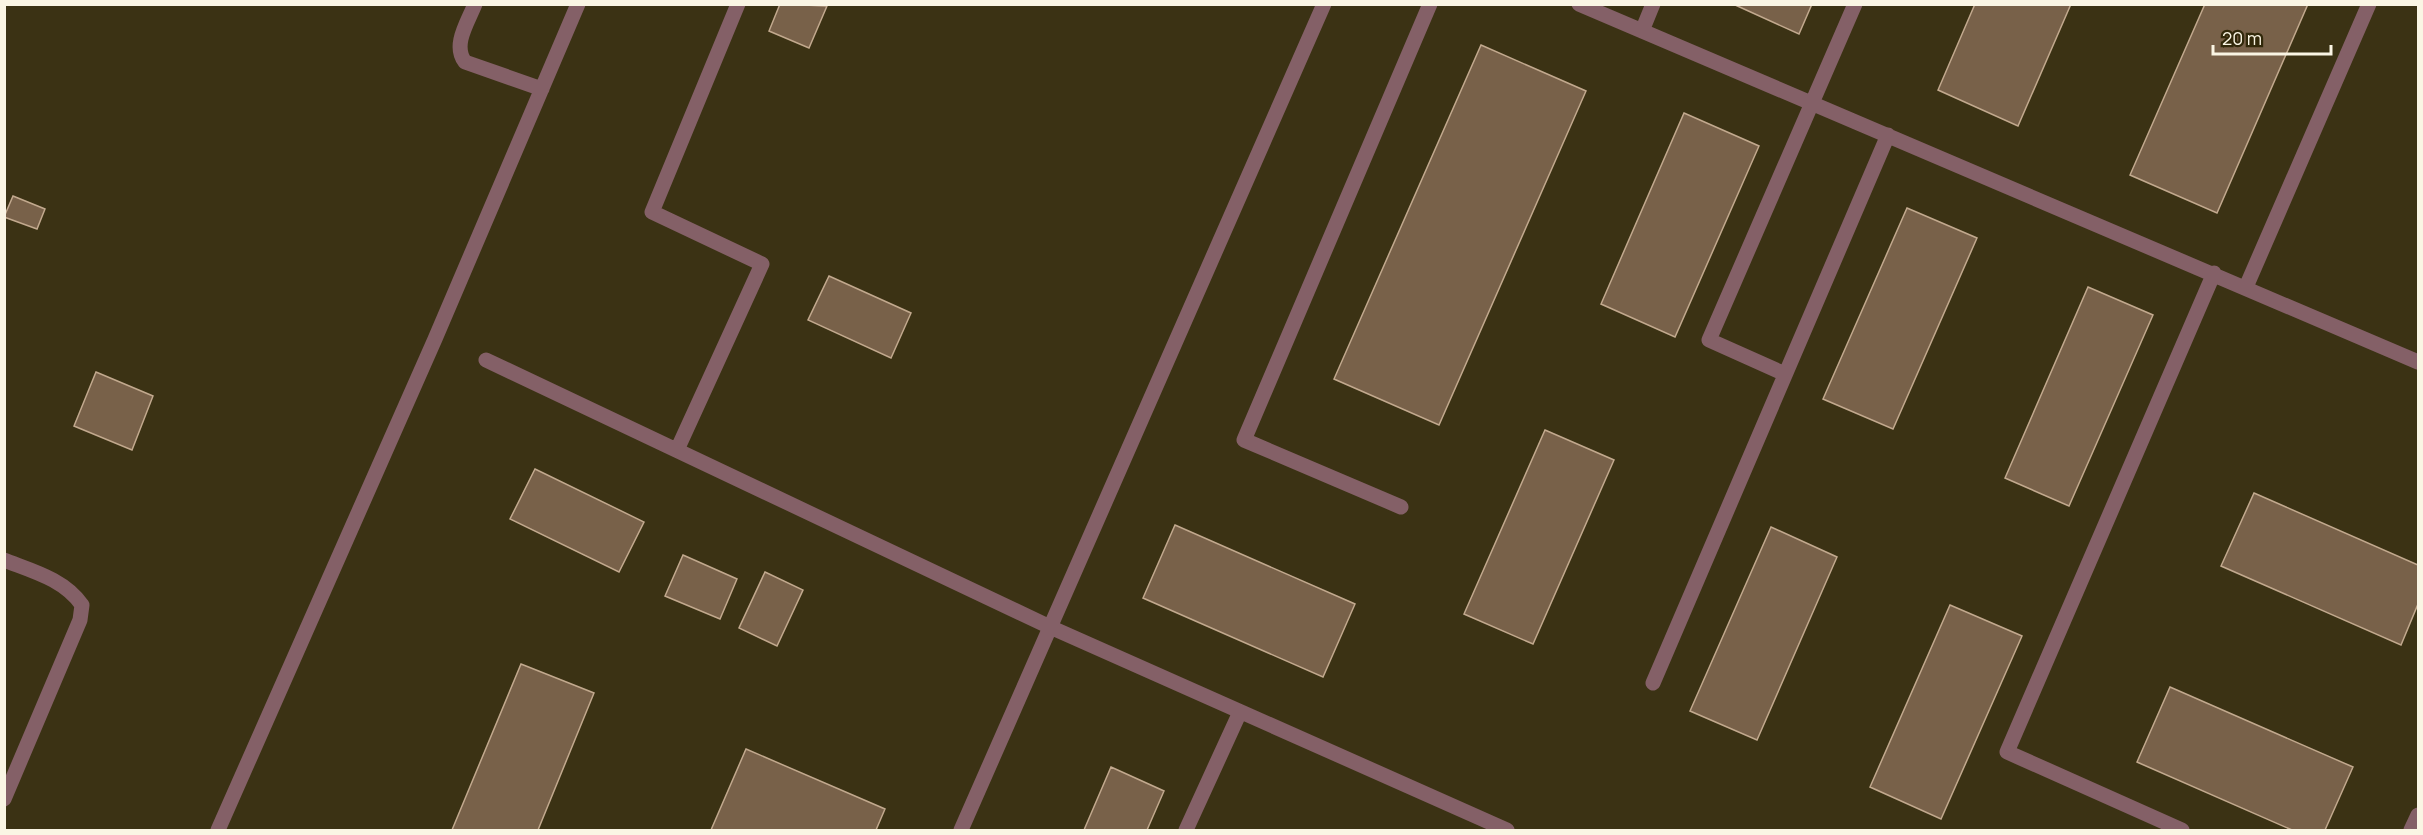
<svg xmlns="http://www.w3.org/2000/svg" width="2423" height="835" viewBox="0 0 2423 835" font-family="Manrope,sans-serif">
  <rect width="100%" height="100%" fill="#3b3214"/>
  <path fill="#786149" stroke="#c2a98e" stroke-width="1.5" d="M780 4 827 6 809 48 769 31Z
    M1733 4H1812L1799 34Z
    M1975 4H2071L2018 126 1938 90Z
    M2205 4H2308L2217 213 2130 175Z
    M1481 45 1586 91 1439 425 1334 379Z
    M1684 113 1759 146 1675 337 1601 304Z
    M13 196 45 209 37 229 4 217Z
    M1907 208 1977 238 1893 429 1823 399Z
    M829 276 911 313 891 358 808 320Z
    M2088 287 2153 315 2069 506 2005 478Z
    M96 372 153 396 132 450 74 426Z
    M1545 430 1614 460 1533 644 1464 614Z
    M535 469 644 522 619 572 510 519Z
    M2254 493 2418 565V604L2401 645 2221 566Z
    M1175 525 1355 604 1323 677 1143 598Z
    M1771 527 1837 557 1757 740 1690 711Z
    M683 555 737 579 720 619 665 596Z
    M765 572 803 590 777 646 739 628Z
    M1950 605 2022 636 1941 819 1870 787Z
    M521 664 594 693 538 830H452Z
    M2170 687 2353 767 2325 830H2292L2137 762Z
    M746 749 885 809 876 830H711Z
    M1111 767 1164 791 1147 830H1084Z"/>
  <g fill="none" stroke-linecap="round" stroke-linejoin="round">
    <path stroke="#846067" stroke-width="15" d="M475 4C468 22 452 45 465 62L542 89
      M1579 4 2418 362
      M1642 31 1653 4
      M2246 287 2369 4
      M486 360 1050 627 1507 830
      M1785 374 1709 340 1855 4
      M677 450 762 264 652 212 738 4
      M1401 507 1244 440 1430 4
      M4 560C32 571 64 579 82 605L80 620 4 799
      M1653 683 1888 135
      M218 830 435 339 578 4
      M961 830 1324 4
      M1186 830 1240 712
      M2182 830 2007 752 2214 273
      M2411 830 2418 815"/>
  </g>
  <rect width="2423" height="835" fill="none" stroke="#faf5e4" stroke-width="12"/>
  <path d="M2213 45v9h118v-9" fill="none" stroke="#faf5e4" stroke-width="3"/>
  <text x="2222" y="45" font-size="18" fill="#faf5e4" stroke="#31280a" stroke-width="4.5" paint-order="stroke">20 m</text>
</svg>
